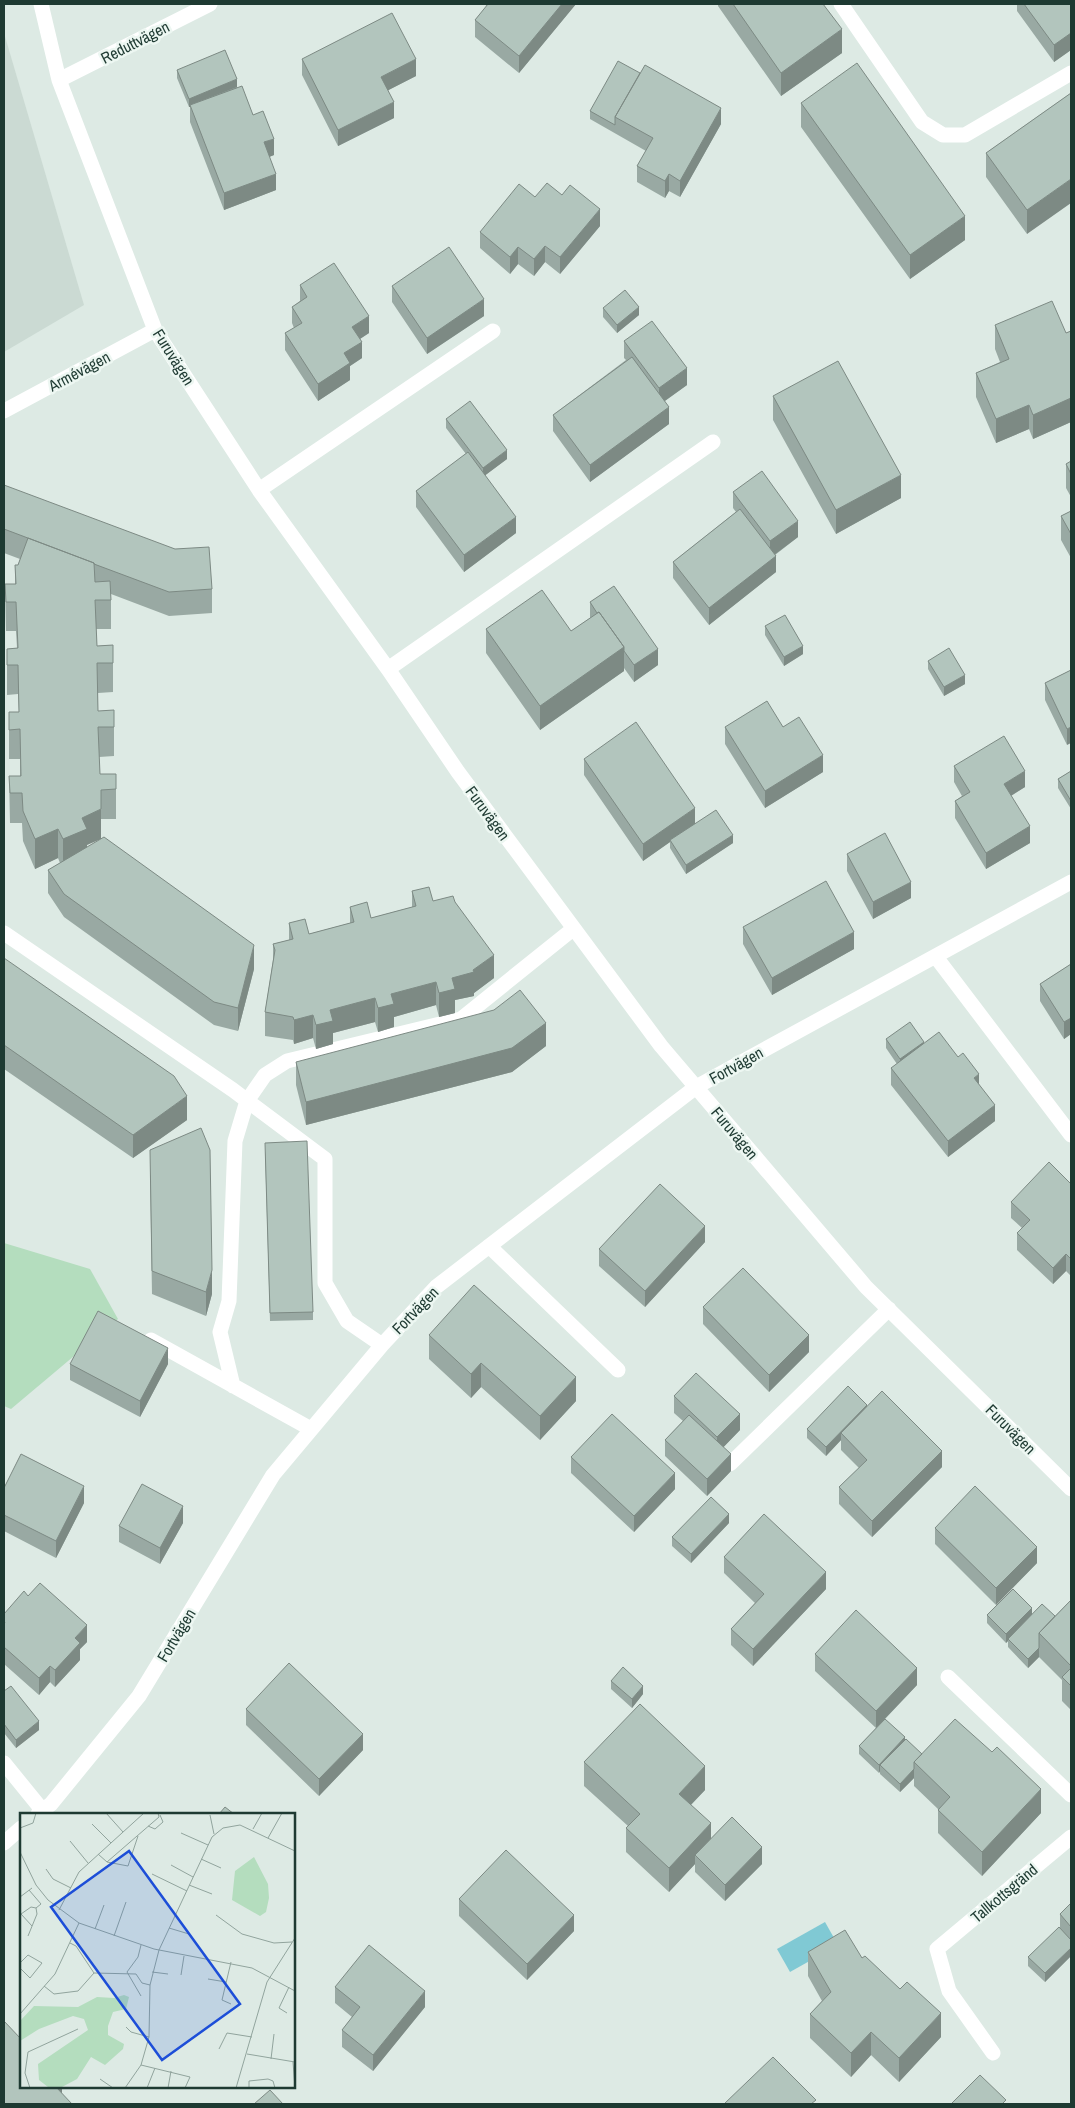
<svg xmlns="http://www.w3.org/2000/svg" width="1075" height="2108" viewBox="0 0 1075 2108" font-family="'Archivo Narrow',sans-serif">
  <rect width="100%" height="100%" fill="#ddeae4"/>
  <path fill="#cbdad3" d="M4 33 84 305 4 352Z"/>
  <path fill="#b4ddbe" d="M4 1243 90 1269 118 1319 11 1409 4 1406Z"/>
  <path fill="#80c9d4" d="M825 1922 838 1945 790 1972 777 1949Z"/>
  <g fill="none" stroke-linecap="round" stroke-linejoin="round">
    <path stroke="#fff" stroke-width="15" d="M41 4 59 80 155 330 259 490 388 669 458 772 661 1046 866 1287 1071 1489
      M841 4 922 122 943 135H965L1071 73
      M59 80 210 4
      M4 411 155 330
      M259 490 493 331
      M388 669 713 442
      M4 933 233 1090 325 1159V1283L347 1321 382 1345
      M936 957 1071 1135
      M489 1246 618 1370
      M151 1340 311 1429
      M233 1386 220 1332 229 1301 235 1141 247 1101 265 1075 287 1061 461 1019 573 929
      M730 1464 889 1309
      M948 1677 1071 1795
      M4 1763 43 1811
      M38 1814 51 1804 139 1696 273 1475 382 1345 436 1287 696 1087 1071 882
      M4 1843 21 1828
      M993 2053 949 1991 937 1949 1071 1837"/>
  </g>
  <path fill="#99a9a3" d="M484 4H576L519 73 475 37V20L487 6Z
    M718 4H823L842 53 781 96 718 6Z
    M1017 4H1071V50L1054 62 1017 11Z
    M302 59 416 76 388 90 394 118 338 146 302 75Z
    M177 70 237 87 253 115 274 155 269 157 276 190 224 210 190 122V107H189L177 78Z
    M1071 93 1027 234 986 177V153Z
    M801 103 965 240 910 279 801 127Z
    M590 111 721 124 680 197 669 191 665 198 637 182V166L646 151 590 119Z
    M562 195 600 226 560 274 545 262 534 276 518 264 510 274 480 248V232L535 197Z
    M300 285 369 333 360 339 362 358 350 366V380L318 401 285 350V333L294 328 292 323V307L300 301Z
    M392 286 484 316 427 354 392 302Z
    M603 308 639 315 617 333 603 317Z
    M995 325 1066 333 1071 331V422L1033 439 1029 429 996 443 976 397V373L1000 362 995 349Z
    M624 341 687 385 665 401 669 424 590 482 553 431V415L626 360 624 358Z
    M773 396 901 498 836 534 773 420Z
    M446 419 507 459 485 475 516 533 464 572 416 507V491L466 454 446 428Z
    M1071 461V497L1066 488V464Z
    M4 485 212 589V613L169 616 111 594V629H96L97 646 113 645V692L98 693V711L114 727V756L99 757 100 774 116 789V819H101L87 845V847L254 969 238 1031 214 1025 64 917 48 893V870L60 863 58 858 35 869 23 841 22 823H10L9 776H20V759H9V712H19L18 694 7 695V649L17 648 16 631H6L5 584H15V565H18L20 559 4 553Z
    M733 492 798 537 775 555 776 572 709 625 673 578V562L736 512 733 508Z
    M1071 511V558L1061 540V516Z
    M590 602 658 665 634 682 624 668V671L540 730 486 653V629L571 631 590 618Z
    M765 626 803 654 784 666 765 635Z
    M928 661 965 684 944 696 928 669Z
    M1071 670 1067 745 1045 700V683Z
    M725 727H783L823 772 765 808 725 744Z
    M584 759 695 823 733 843 686 874 670 848V842L643 861 584 775Z
    M954 766 1025 787 1011 796 1030 843 986 869 955 818V801L962 796 954 782Z
    M1071 771V809L1058 788V779Z
    M847 854 911 898 873 919 847 871Z
    M412 891 433 901 455 902 494 978 474 993V996L455 1000V1013L439 1017 436 1005 394 1017V1027L378 1032 375 1022 333 1033V1044L316 1049 313 1038 294 1044 293 1040 265 1036V1012L273 960V944L289 940V923L309 934 350 923V907L371 918 412 907Z
    M743 927 854 949 772 995 743 944Z
    M4 958 187 1120 133 1158 4 1069Z
    M1071 964V1034L1064 1039 1040 1001V984Z
    M886 1039 924 1043 979 1084 995 1121 948 1157 891 1085V1068L897 1064 886 1048Z
    M546 1046 512 1072 306 1125 296 1085V1062Z
    M265 1151 313 1312V1320L270 1321Z
    M150 1174 212 1294 206 1316 152 1294Z
    M1071 1184V1276L1066 1271 1053 1284 1017 1250V1233L1022 1228 1011 1218V1202Z
    M705 1242 645 1307 599 1266V1249Z
    M703 1307 809 1352 769 1392 703 1324Z
    M429 1335 576 1401 540 1440 481 1387 471 1398 429 1359Z
    M70 1364H168L140 1417 70 1380Z
    M674 1396 740 1430 723 1447 731 1471 707 1496 665 1456V1440L683 1421 674 1413Z
    M867 1406 942 1467 872 1537 839 1504V1487L859 1468 841 1450V1440L826 1456 807 1438V1429Z
    M571 1457 675 1489 634 1532 571 1473Z
    M4 1488 84 1503 56 1558 4 1531Z
    M183 1523 160 1564 119 1542V1526Z
    M729 1523 691 1563 672 1546V1537Z
    M935 1528 1037 1563 996 1605 935 1544Z
    M724 1557 826 1589 753 1666 731 1645V1629L755 1603 724 1573Z
    M28 1596 87 1642 80 1649V1660L55 1687 50 1682 39 1695 4 1664V1614Z
    M1071 1600V1710L1062 1701V1680L1039 1657 1028 1668 1008 1647V1641L1006 1643 987 1623V1615L1032 1614 1055 1616Z
    M815 1654 917 1685 885 1719 905 1740 922 1754 1041 1813 982 1876 938 1833V1809L914 1786V1778L900 1792 880 1774V1771L879 1773 859 1754V1746L876 1728 815 1671Z
    M611 1681 643 1694 632 1708 611 1689Z
    M4 1691 39 1730 16 1748 4 1733Z
    M246 1709 363 1750 319 1796 246 1725Z
    M584 1762 705 1790 691 1805 711 1839 762 1864 725 1901 695 1872V1864L669 1892 626 1852V1828L628 1826 584 1786Z
    M459 1899 574 1931 527 1980 459 1916Z
    M1071 1903V1956L1045 1982 1028 1966V1957L1060 1928V1914Z
    M808 1952 862 1958 941 2037 899 2082 871 2055 851 2077 810 2038V2014L822 2001 808 1976Z
    M335 1987 425 2007 373 2071 342 2047V2030L352 2017 335 2003Z"/>
  <path fill="#7d8a84" d="M562 4H576L519 73V56Z
    M842 29V53L781 96V73Z
    M1071 33V50L1054 62V45Z
    M416 59V76L381 94V77Z
    M237 79V87L190 105V107H189V99Z
    M394 102V118L338 146V130Z
    M721 108V124L680 197V181Z
    M274 139V155L264 159V142Z
    M276 174V190L224 210V193Z
    M669 174V191L665 198V181Z
    M1071 179V203L1027 234V210Z
    M600 209V226L560 274V257Z
    M965 216V240L910 279V255Z
    M545 246V262L534 276V259Z
    M518 247V264L510 274V257Z
    M484 299V316L427 354V338Z
    M639 307V315L617 333V325Z
    M369 316V333L352 344V327Z
    M362 342V358L350 366V380L318 401V384L344 353Z
    M687 368V385L659 405V388Z
    M1071 398V422L1033 439V415Z
    M1029 405V429L996 443V419Z
    M669 407V424L590 482V465Z
    M507 450V459L483 477V468Z
    M901 475V498L836 534V510Z
    M516 517V533L464 572V555Z
    M798 521V537L770 558V541Z
    M776 556V572L709 625V608Z
    M803 646V654L784 666V657Z
    M624 647V671L540 730V706Z
    M658 649V665L634 682V665Z
    M965 675V684L944 696V687Z
    M1071 727V743L1067 745V729Z
    M823 755V772L765 808V791Z
    M1025 771V787L1004 800V784Z
    M695 808V824L670 840V842L643 861V844Z
    M101 809V839L87 845V858L63 869V839L82 818Z
    M1030 826V843L986 869V853Z
    M58 829V858L35 869V839Z
    M733 835V843L686 874V865Z
    M911 882V898L873 919V902Z
    M854 932V949L772 995V978Z
    M254 945V969L238 1031V1008Z
    M494 955V978L474 993V996L455 1000V1013L439 1017V993L452 978 473 970Z
    M436 982V1005L394 1017V1027L378 1032V1008L391 994Z
    M375 998V1022L333 1033V1044L316 1049V1025L330 1010Z
    M313 1015V1038L294 1044V1020Z
    M1071 1018V1034L1064 1039V1022Z
    M546 1023V1046L512 1072 306 1125V1102Z
    M924 1042V1050L900 1068V1059Z
    M979 1074V1090L974 1078Z
    M187 1096V1120L133 1158V1135Z
    M995 1105V1121L948 1157V1141Z
    M705 1226V1242L645 1307V1291Z
    M1066 1254V1271L1053 1284V1268Z
    M212 1270V1294L206 1316V1292Z
    M809 1335V1352L769 1392V1375Z
    M168 1348V1364L140 1417V1401Z
    M481 1363V1387L471 1398V1374Z
    M576 1377V1401L540 1440V1416Z
    M867 1405V1413L841 1433V1440L826 1456V1447Z
    M740 1414V1430L717 1454V1437Z
    M942 1451V1467L872 1537V1521Z
    M731 1454V1471L707 1496V1479Z
    M675 1473V1489L634 1532V1516Z
    M84 1486V1503L56 1558V1541Z
    M183 1506V1523L160 1564V1548Z
    M729 1514V1523L691 1563V1554Z
    M1037 1547V1563L996 1605V1588Z
    M826 1572V1589L753 1666V1649Z
    M1032 1608V1617L1008 1639V1641L1006 1643V1634Z
    M87 1625V1642L80 1649V1660L55 1687V1670L75 1638Z
    M1039 1648V1657L1028 1668V1659Z
    M50 1666V1682L39 1695V1678Z
    M917 1668V1685L876 1728V1711Z
    M643 1686V1694L632 1708V1699Z
    M39 1721V1730L16 1748V1740Z
    M363 1734V1750L319 1796V1779Z
    M905 1737V1746L880 1765V1771L879 1773V1765Z
    M705 1766V1790L679 1817V1794Z
    M914 1769V1778L900 1792V1784Z
    M1041 1789V1813L982 1876V1852Z
    M711 1823V1847L695 1855V1864L669 1892V1868Z
    M762 1847V1864L725 1901V1885Z
    M574 1915V1931L527 1980V1964Z
    M1071 1948V1956L1045 1982V1973Z
    M425 1991V2007L373 2071V2055Z
    M941 2013V2037L899 2082V2058Z
    M871 2032V2055L851 2077V2053Z
    M56 2087H62V2104Z"/>
  <path fill="#b2c5bd" stroke="#7d8a84" d="M488 4H562L519 56 475 20Z
    M733 4H823L842 29 781 73Z
    M1024 4H1071V33L1054 45Z
    M392 13 416 59 381 77 394 102 338 130 302 59Z
    M225 50 237 79 189 99 177 70Z
    M618 61 640 73 615 117V125L590 111Z
    M857 63 965 216 910 255 801 103Z
    M645 65 721 108 680 181 669 174 665 181 637 166 653 138 615 117Z
    M242 86 253 115 263 111 274 139 264 142 276 174 224 193 190 105Z
    M1071 93V179L1027 210 986 153Z
    M547 183 562 195 570 185 600 209 560 257 545 246 534 259 518 247 510 257 480 232 519 184 535 197Z
    M449 247 484 299 427 338 392 286Z
    M334 263 369 316 352 327 362 342 344 353 350 363 318 384 285 333 302 323 292 307 307 297 300 285Z
    M625 290 639 307 617 325 603 308Z
    M1052 301 1066 333 1071 331V398L1033 415 1029 405 996 419 976 373 1009 359 995 325Z
    M652 321 687 368 659 388 624 341Z
    M632 357 669 407 590 465 553 415Z
    M838 361 901 475 836 510 773 396Z
    M470 401 507 450 483 468 446 419Z
    M468 452 516 517 464 555 416 491Z
    M1071 461V474L1066 464Z
    M762 471 798 521 770 541 733 492Z
    M4 485 175 549 209 547 212 589 169 592 94 564V563L4 529Z
    M740 509 776 556 709 608 673 562Z
    M1071 511V534L1061 516Z
    M28 538 94 563 95 582 110 581 111 600H95L97 646 113 645V663H97L98 711 114 710V727H98L100 774H116V789L101 790V809L82 818 87 829 63 839 58 829 35 839 23 811 22 793H10L9 776H21L20 729 9 730V712H19L18 665H7V649L18 648 16 602H6L5 584H16L15 565H18Z
    M614 586 658 649 634 665 624 651V647L599 612 597 613 590 602Z
    M542 590 571 631 599 612 624 647 540 706 486 629Z
    M785 615 803 646 784 657 765 626Z
    M949 648 965 675 944 687 928 661Z
    M1071 670V727L1067 729 1045 683Z
    M767 701 783 727 799 717 823 755 765 791 725 727Z
    M636 722 695 808 643 844 584 759Z
    M1004 736 1025 771 1004 784 1030 826 986 853 955 801 970 792 954 766Z
    M1071 771V801L1058 779Z
    M716 810 733 835 686 865 670 840Z
    M885 833 911 882 873 902 847 854Z
    M104 837 254 945 238 1008 214 1002 64 894 48 870Z
    M826 881 854 932 772 978 743 927Z
    M429 887 433 901 453 896 455 902 494 955 473 970 474 972 452 978 455 989 439 993 436 982 391 994 394 1004 378 1008 375 998 330 1010 333 1021 316 1025 313 1015 294 1020 293 1017 265 1012 275 950 273 944 293 939 289 923 305 919 309 934 354 922 350 907 367 902 371 918 416 906 412 891Z
    M4 958 174 1076 187 1096 133 1135 4 1045Z
    M1071 964V1018L1064 1022 1040 984Z
    M520 990 546 1023 512 1048 306 1102 296 1062 494 1010Z
    M910 1022 924 1042 900 1059 886 1039Z
    M939 1032 958 1057 963 1053 979 1074 974 1078 995 1105 948 1141 891 1068Z
    M201 1128 210 1150 212 1270 206 1292 152 1271 150 1150Z
    M307 1141 313 1312 270 1313 265 1143Z
    M1049 1162 1071 1184V1259L1066 1254 1053 1268 1017 1233 1030 1220 1011 1202Z
    M660 1184 705 1226 645 1291 599 1249Z
    M743 1268 809 1335 769 1375 703 1307Z
    M474 1285 576 1377 540 1416 481 1363 471 1374 429 1335Z
    M98 1311 168 1348 140 1401 70 1364Z
    M696 1373 740 1414 717 1437 674 1396Z
    M848 1386 867 1405 826 1447 807 1429Z
    M882 1391 942 1451 872 1521 839 1487 867 1460 841 1433Z
    M612 1414 675 1473 634 1516 571 1457Z
    M689 1415 731 1454 707 1479 665 1440Z
    M21 1454 84 1486 56 1541 4 1515V1488Z
    M142 1484 183 1506 160 1548 119 1526Z
    M975 1486 1037 1547 996 1588 935 1528Z
    M711 1497 729 1514 691 1554 672 1537Z
    M764 1514 826 1572 753 1649 731 1629 764 1594 724 1557Z
    M40 1583 87 1625 75 1638 80 1643 55 1670 50 1666 39 1678 4 1647V1624L5 1622 4 1621V1614L24 1591 28 1596Z
    M1013 1589 1032 1608 1006 1634 987 1615Z
    M1071 1600V1666L1039 1633Z
    M1042 1604 1055 1616 1039 1633V1648L1028 1659 1008 1639Z
    M856 1610 917 1668 876 1711 815 1654Z
    M289 1663 363 1734 319 1779 246 1709Z
    M623 1667 643 1686 632 1699 611 1681Z
    M1071 1668V1686L1062 1677Z
    M11 1686 39 1721 16 1740 4 1724V1691Z
    M640 1704 705 1766 679 1794 711 1823 669 1868 626 1828 640 1814 584 1762Z
    M885 1719 905 1737 879 1765 859 1746Z
    M955 1719 992 1752 997 1747 1041 1789 982 1852 938 1810 950 1797 914 1762Z
    M906 1739 922 1754 914 1762V1769L900 1784 880 1765Z
    M225 1807 234 1814H219Z
    M732 1817 762 1847 725 1885 695 1855Z
    M506 1850 574 1915 527 1964 459 1899Z
    M1071 1903V1927L1060 1914Z
    M1059 1927 1071 1940V1948L1045 1973 1028 1957Z
    M845 1930 862 1958 865 1956 900 1989 907 1982 941 2013 899 2058 871 2032 851 2053 810 2014 831 1992 808 1952Z
    M369 1945 425 1991 373 2055 342 2030 360 2007 335 1987Z
    M4 2021 21 2039V2087H56L72 2104H4Z
    M773 2057 816 2100 811 2104H724Z
    M980 2075 1006 2100 1002 2104H951Z
    M270 2090 283 2104H254Z"/>
  <g text-anchor="middle" stroke-width="5" stroke-linejoin="round" paint-order="stroke">
    <g font-size="16" fill="#1e3a32" stroke="#edf7f2">
      <text transform="translate(135 42) rotate(-27)" y="6">Reduttvägen</text>
      <text transform="translate(174 357) rotate(58)" y="6">Furuvägen</text>
      <text transform="translate(79 371) rotate(-28)" y="6">Armévägen</text>
      <text transform="translate(488 813) rotate(54)" y="6">Furuvägen</text>
      <text transform="translate(736 1065) rotate(-29)" y="6">Fortvägen</text>
      <text transform="translate(735 1133) rotate(50)" y="6">Furuvägen</text>
      <text transform="translate(415 1310) rotate(-46)" y="6">Fortvägen</text>
      <text transform="translate(1011 1429) rotate(45)" y="6">Furuvägen</text>
      <text transform="translate(176 1635) rotate(-59)" y="6">Fortvägen</text>
      <text transform="translate(1004 1893) rotate(-40)" y="6">Tallkottsgränd</text>
    </g>
  </g>
  <g transform="translate(20 1813)">
    <rect width="275" height="275" fill="#ddeae4"/>
    <path d="M234 44 248 71 249 85 246 99 240 103 212 87 215 58ZM104 182 109 184 106 196 93 199 88 213V222L104 231 103 236 85 252 71 244 57 266 42 274H28L19 267 18 251 68 217 64 206 53 203 19 216 0 228V208L14 193 58 194 77 184 94 185Z" fill="#b4ddbe"/>
    <path fill="none" stroke="#91a49d" stroke-width="1" d="M86 0 103 19M190 2 194 21M72 11 91 30M128 13 135 16 143 9 140 2M0 15 13 10 16 0M233 16 242 0M161 20 188 32M248 25 262 0M50 28 68 50M0 39 16 72 28 87 59 110 134 136 232 155 275 178M78 41 87 49 139 4 138 0M181 46 201 55M87 49 108 53 118 23M151 52 173 64M26 56 33 66 51 75M132 61 167 78M169 72 192 81M0 84 12 75M39 97 59 59 124 0M196 102 222 121 254 130 272 129M12 113 1 101 11 94 16 95M149 115 169 121M75 116 84 92M8 123 17 101 16 95 21 91 9 77M94 123 106 89M211 149 202 187 211 191M0 150 8 142 22 150 10 165 0 155M132 159 148 161M74 160 116 161 122 170 130 172M161 162 164 143M188 166 206 169M24 173 34 181 58 178 74 160 56 133 50 130M121 183 107 159 118 144 121 132M267 200 259 195 269 174M0 201 35 161 59 110M106 214 111 219 129 224M199 236 207 220 232 224M227 241 275 249M251 246 254 221M273 249 275 275M121 252 170 264 165 275M80 266 93 275M10 275 5 260 8 239 58 216M105 275 121 252 129 224 130 172 139 137 192 24 203 15 220 12 275 38M127 275 135 255M148 275 151 258M216 275 247 169 275 125M229 275V268L248 266 253 268 255 275"/>
    <path fill="#1d4ed8" fill-opacity="0.15" stroke="#1d4ed8" stroke-width="2.5" d="M109 38 220 191 142 247 31 94Z"/>
    <rect width="275" height="275" fill="none" stroke="#1e3a32" stroke-width="2.5"/>
  </g>
  <rect width="1075" height="2108" fill="none" stroke="#1e3a32" stroke-width="10"/>
</svg>
